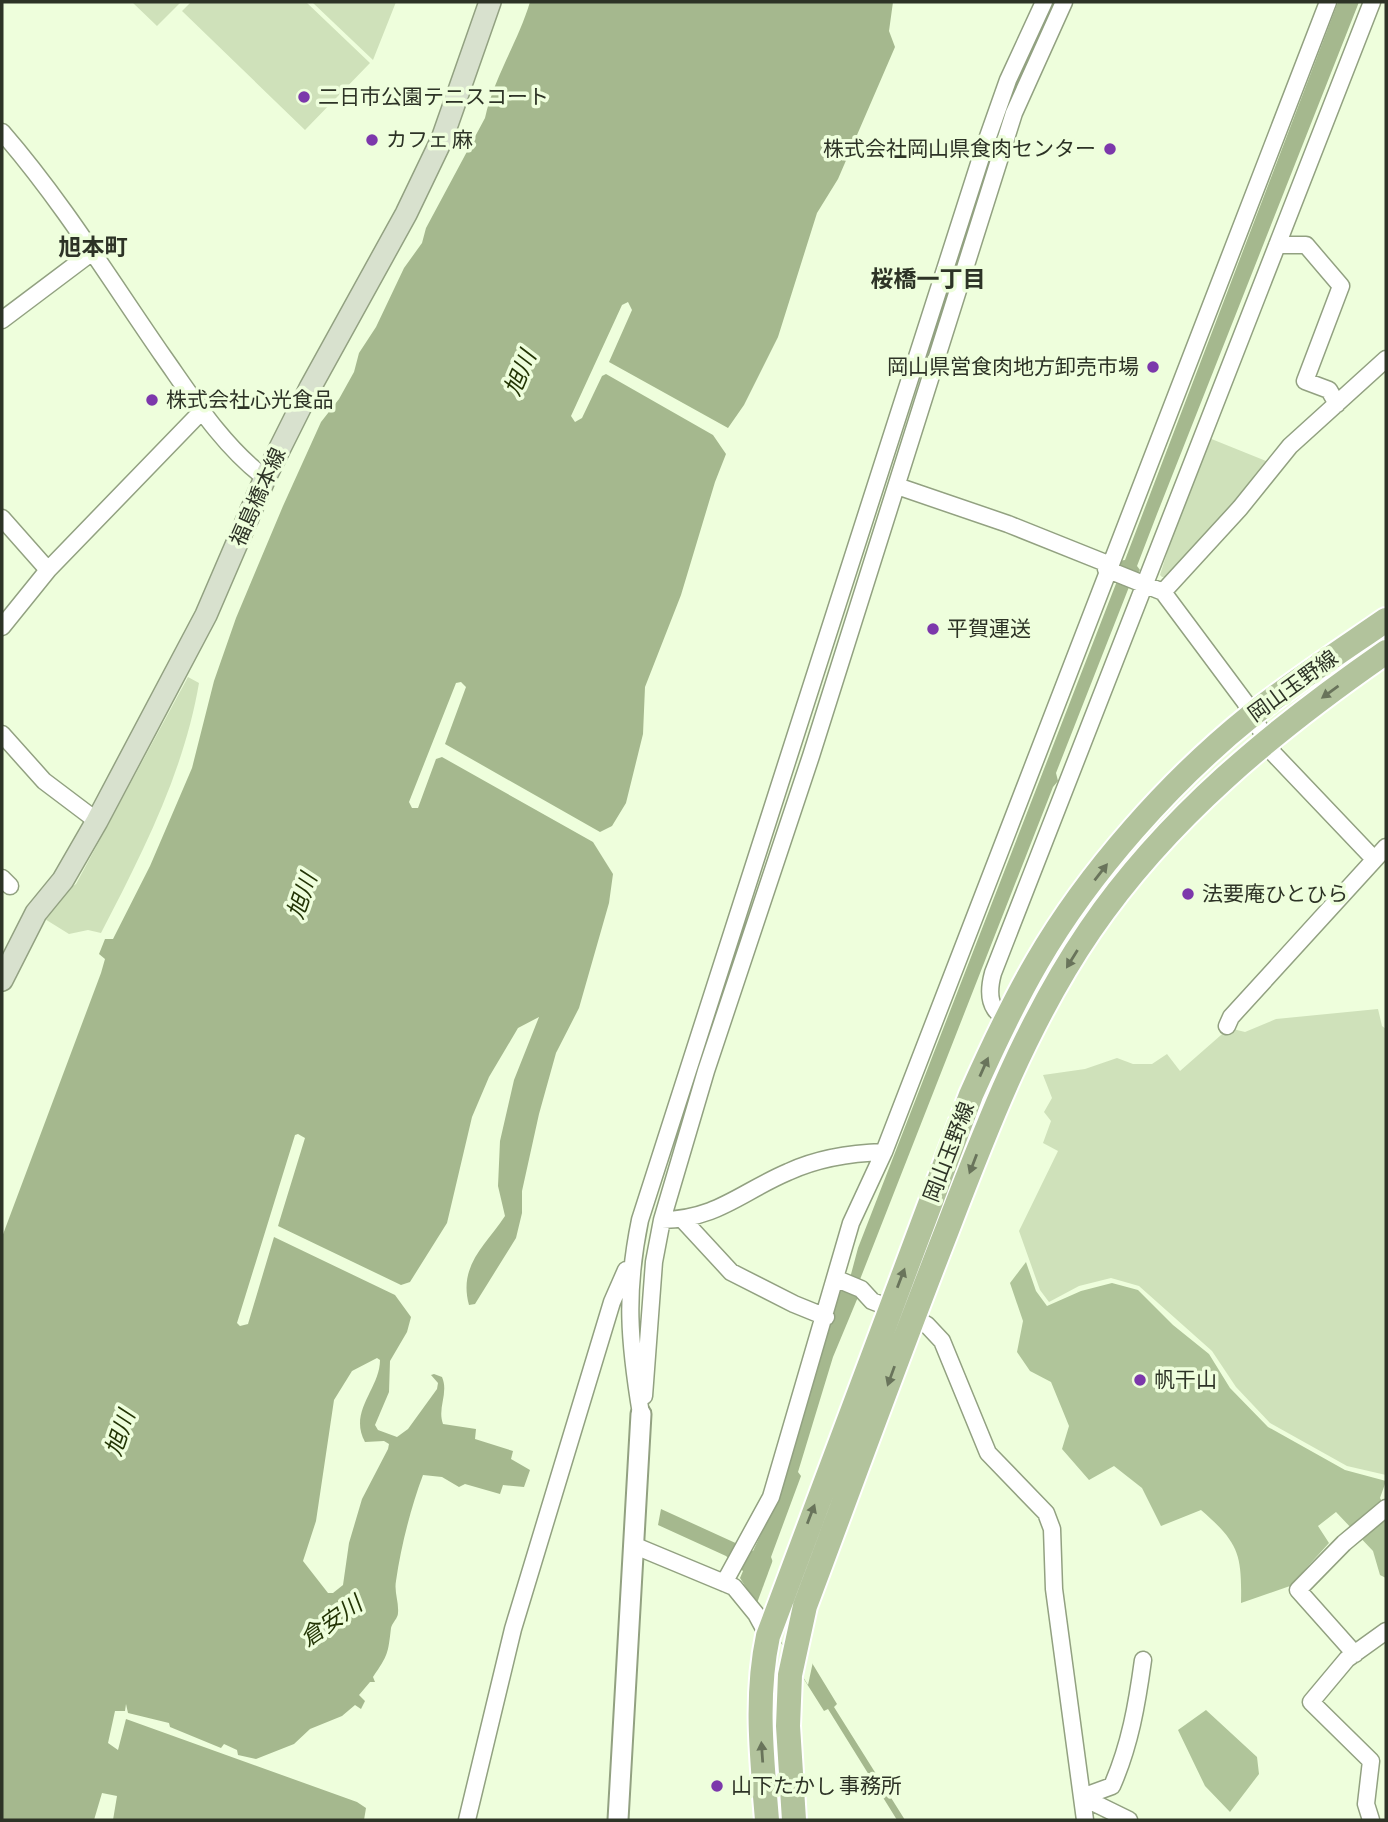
<svg xmlns="http://www.w3.org/2000/svg" width="1388" height="1822" viewBox="0 0 1388 1822" font-family="'Asap Condensed','Noto Sans JP',sans-serif">
  <rect width="100%" height="100%" fill="#eefedc"/>
  <path fill="#cfe1ba" d="M132 2H181L157 26Z
    M191 2H306L370 63 305 130 182 11Z
    M312 2H396L373 60Z
    M1209 438 1271 463 1167 577H1162L1160 575 1187 490Z
    M188 677 199 683C184 772 142 854 101 933L88 930 69 934 40 916 49 903 76 884Z
    M1378 1009 1382 1026 1386 1029V1475L1347 1466 1270 1423 1236 1387 1212 1351 1139 1286 1111 1278 1079 1286 1049 1302 1040 1290 1019 1231 1058 1151 1043 1143 1051 1121 1044 1112 1052 1098 1043 1075 1085 1069 1117 1058 1133 1064H1152L1167 1054 1180 1071 1229 1028 1245 1032 1276 1019Z"/>
  <path fill="#b0c59a" d="M1026 1262 1036 1291 1047 1306 1081 1291 1112 1283 1138 1290 1173 1325 1209 1354 1230 1388 1268 1427 1345 1470 1386 1481 1380 1498 1386 1509V1578L1380 1575 1373 1551 1336 1512 1318 1526 1329 1543 1290 1586 1241 1603C1242 1554 1239 1543 1201 1510L1161 1526 1142 1488 1114 1466 1089 1480 1062 1449 1069 1426 1051 1382 1030 1371 1017 1352 1023 1321 1010 1283Z
    M1206 1710 1257 1757 1259 1774 1230 1812 1205 1786 1178 1730Z"/>
  <path fill="#a5b88e" fill-rule="evenodd" d="M530 2H893L889 31 895 47 838 179 817 213 778 337 744 405 728 428 609 362 632 310 628 302 622 305 571 416 575 422 582 418 602 376 606 374 713 435 726 454 715 482 681 595 645 687 643 734 626 803 612 826 600 832 445 744 466 687 461 682 456 683 409 802 412 808H418L436 759 442 757 593 842 613 874 609 903 579 1008 556 1053 539 1114 522 1191V1213L516 1238 475 1304 469 1305C458 1265 486 1245 505 1216L498 1186 500 1141 514 1080 539 1017 518 1028 489 1077 472 1117 447 1223 410 1282 401 1285 278 1226 305 1138 298 1134 295 1135 237 1323 240 1326 248 1324 274 1237 395 1295 411 1317 407 1332 390 1361 389 1392 375 1425 378 1430 397 1437 408 1429 437 1389 438 1383 431 1375 434 1374 442 1377C449 1393 437 1408 443 1424L476 1429 475 1439 513 1451 511 1459 530 1470 524 1487 503 1485 500 1494 465 1484 459 1487 442 1477 423 1475C411 1507 401 1546 396 1581 394 1592 399 1602 398 1613 398 1618 392 1623 391 1628 388 1654 388 1655 373 1677L375 1682H370L359 1695 365 1701 361 1709 355 1705 342 1716 310 1729 294 1744 256 1759 238 1755 237 1750 224 1744 221 1748 170 1727 169 1723 128 1713 126 1704 125 1711H115L108 1743 118 1750 126 1719 357 1802 366 1808 364 1820H113L117 1796 102 1793 94 1820H2V1237L101 973 105 959 99 954 105 939H113L150 866 192 768 214 681 236 618 283 506 321 422 339 399 354 372 359 353 376 327 404 268 422 243 426 228 485 118C494 77 518 42 530 2ZM377 1358 380 1360C380 1389 348 1411 365 1442L384 1441 389 1444 388 1449 362 1499 349 1543 343 1585 333 1593H328L303 1561 316 1521 334 1400 352 1371Z
    M1338 2H1359L1157 514 1137 566 1140 570 1129 587 1056 773 1058 781 1053 787 859 1282 858 1297 833 1357 798 1472 801 1476 771 1557 812 1663 837 1704 834 1707 905 1820H897L828 1709 824 1711 740 1578 743 1571 726 1556 658 1525 661 1509 753 1551 776 1502 841 1289 850 1278 858 1248 1117 581 1119 561 1125 560Z"/>
  <path fill="#eefedc" d="M774 1557 814 1657 808 1685 757 1603Z"/>
  <g fill="none" stroke-linecap="round" stroke-linejoin="round">
    <defs>
      <path id="minor" d="M2 132C62 201 111 281 163 356 194 400 222 445 265 478
        M1277 245H1306L1341 286 1305 381 1329 390 1337 404
        M2 320 91 253
        M897 486 1008 524 1108 564
        M2 518 48 570
        M1106 569 1163 592 1245 702 1274 754 1374 859
        M1163 592 1240 508 1290 446 1386 359
        M2 627 48 570 200 413
        M2 734 44 781 97 821
        M2 878 10 886
        M1227 1026 1231 1017 1386 847
        M1029 1033C999 1016 983 1010 993 973L1372 2
        M662 1220C717 1219 741 1192 788 1172 818 1158 851 1153 884 1152
        M683 1220 731 1272 794 1304 826 1317
        M837 1279 861 1289 872 1301 913 1317 927 1325 942 1341 988 1453 1046 1513 1052 1529 1054 1589 1085 1820
        M644 1396 654 1262 662 1220 706 1071 811 756 1014 113 1064 2
        M641 1414C629 1341 625 1293 640 1220L984 148 1008 80 1044 2
        M633 1545 734 1587 756 1614 768 1636
        M724 1583 771 1497 851 1223 884 1152 1328 2
        M1355 1654 1298 1590 1344 1543 1386 1508
        M1082 1797 1112 1786C1130 1745 1137 1704 1143 1660
        M1082 1797 1129 1820
        M467 1820 513 1629 612 1302 626 1270
        M1371 1820 1366 1804 1371 1761 1311 1702 1347 1659 1386 1631"/>
      <path id="tertiary" d="M618 1820 641 1414"/>
      <path id="secondary" d="M2 980 36 913 63 880 97 821 206 615 265 478 310 388 406 214 442 139 490 2"/>
      <path id="primary" d="M767 1820C762 1758 755 1697 768 1636L971 1095C991 1050 1012 1005 1037 962 1089 872 1171 780 1252 715 1295 681 1341 651 1386 620
        M794 1820 788 1726 790 1675 805 1606C852 1481 898 1355 947 1230 987 1126 1027 1022 1090 930 1167 817 1275 729 1386 652"/>
    </defs>
    <use href="#minor" stroke="#92a181" stroke-width="19"/>
    <use href="#tertiary" stroke="#92a181" stroke-width="23"/>
    <use href="#secondary" stroke="#92a181" stroke-width="24"/>
    <use href="#primary" stroke="#fff" stroke-width="28"/>
    <use href="#minor" stroke="#fff" stroke-width="16"/>
    <use href="#tertiary" stroke="#fff" stroke-width="19"/>
    <use href="#secondary" stroke="#d8e1ce" stroke-width="21"/>
    <use href="#primary" stroke="#b2c39c" stroke-width="24"/>
  </g>
  <defs><path id="oneway-solid" d="M-6-.8H1V-3.2L6.5 0L1 3.2V.8H-6Z" transform="scale(1.75)"/></defs>
  <g fill="#69745b">
    <use href="#oneway-solid" transform="translate(1330 692) rotate(144)"/>
    <use href="#oneway-solid" transform="translate(1101 872) rotate(-52)"/>
    <use href="#oneway-solid" transform="translate(1072 959) rotate(122)"/>
    <use href="#oneway-solid" transform="translate(984 1067) rotate(-66)"/>
    <use href="#oneway-solid" transform="translate(973 1164) rotate(111)"/>
    <use href="#oneway-solid" transform="translate(901 1278) rotate(-69)"/>
    <use href="#oneway-solid" transform="translate(891 1376) rotate(110)"/>
    <use href="#oneway-solid" transform="translate(811 1514) rotate(-69)"/>
    <use href="#oneway-solid" transform="translate(762 1752) rotate(-94)"/>
  </g>
  <g fill="#7c38ab" stroke="#eefedc" stroke-width="2.5">
    <circle cx="304" cy="97" r="7"/>
    <circle cx="372" cy="140" r="7"/>
    <circle cx="1110" cy="149" r="7"/>
    <circle cx="1153" cy="367" r="7"/>
    <circle cx="152" cy="400" r="7"/>
    <circle cx="933" cy="629" r="7"/>
    <circle cx="1188" cy="894" r="7"/>
    <circle cx="1140" cy="1380" r="7"/>
    <circle cx="717" cy="1786" r="7"/>
  </g>
  <g text-anchor="middle" stroke-width="7" stroke-linejoin="round" paint-order="stroke">
    <g font-size="21" fill="#2d3326" stroke="#eefedc" text-anchor="start">
      <text x="318" y="104">二日市公園テニスコート</text>
      <text x="386" y="147">カフェ 麻</text>
      <text x="1096" y="156" text-anchor="end">株式会社岡山県食肉センター</text>
      <text x="1139" y="374" text-anchor="end">岡山県営食肉地方卸売市場</text>
      <text x="166" y="407">株式会社心光食品</text>
      <text x="947" y="636">平賀運送</text>
      <text x="1202" y="901">法要庵ひとひら</text>
      <text x="1154" y="1387">帆干山</text>
      <text x="731" y="1793">山下たかし 事務所</text>
    </g>
    <g font-size="21" fill="#2d3326" stroke="#eefedc">
      <text transform="translate(258 497) rotate(-66)" y="7">福島橋本線</text>
      <text transform="translate(1293 686) rotate(-36)" y="7">岡山玉野線</text>
      <text transform="translate(949 1152) rotate(-69)" y="7">岡山玉野線</text>
    </g>
    <g font-size="23" font-weight="bold" fill="#2d3326" stroke="#eefedc">
      <text x="93" y="255">旭本町</text>
      <text x="928" y="287">桜橋一丁目</text>
    </g>
    <g font-size="23" font-style="italic" fill="#233505" stroke="#eefedc">
      <text transform="translate(520 373) rotate(-67)" y="8">旭川</text>
      <text transform="translate(302 896) rotate(-71)" y="8">旭川</text>
      <text transform="translate(120 1433) rotate(-71)" y="8">旭川</text>
      <text transform="translate(331 1621) rotate(-35)" y="8">倉安川</text>
    </g>
  </g>
  <rect width="1388" height="1822" fill="none" stroke="#2d3326" stroke-width="7"/>
</svg>
